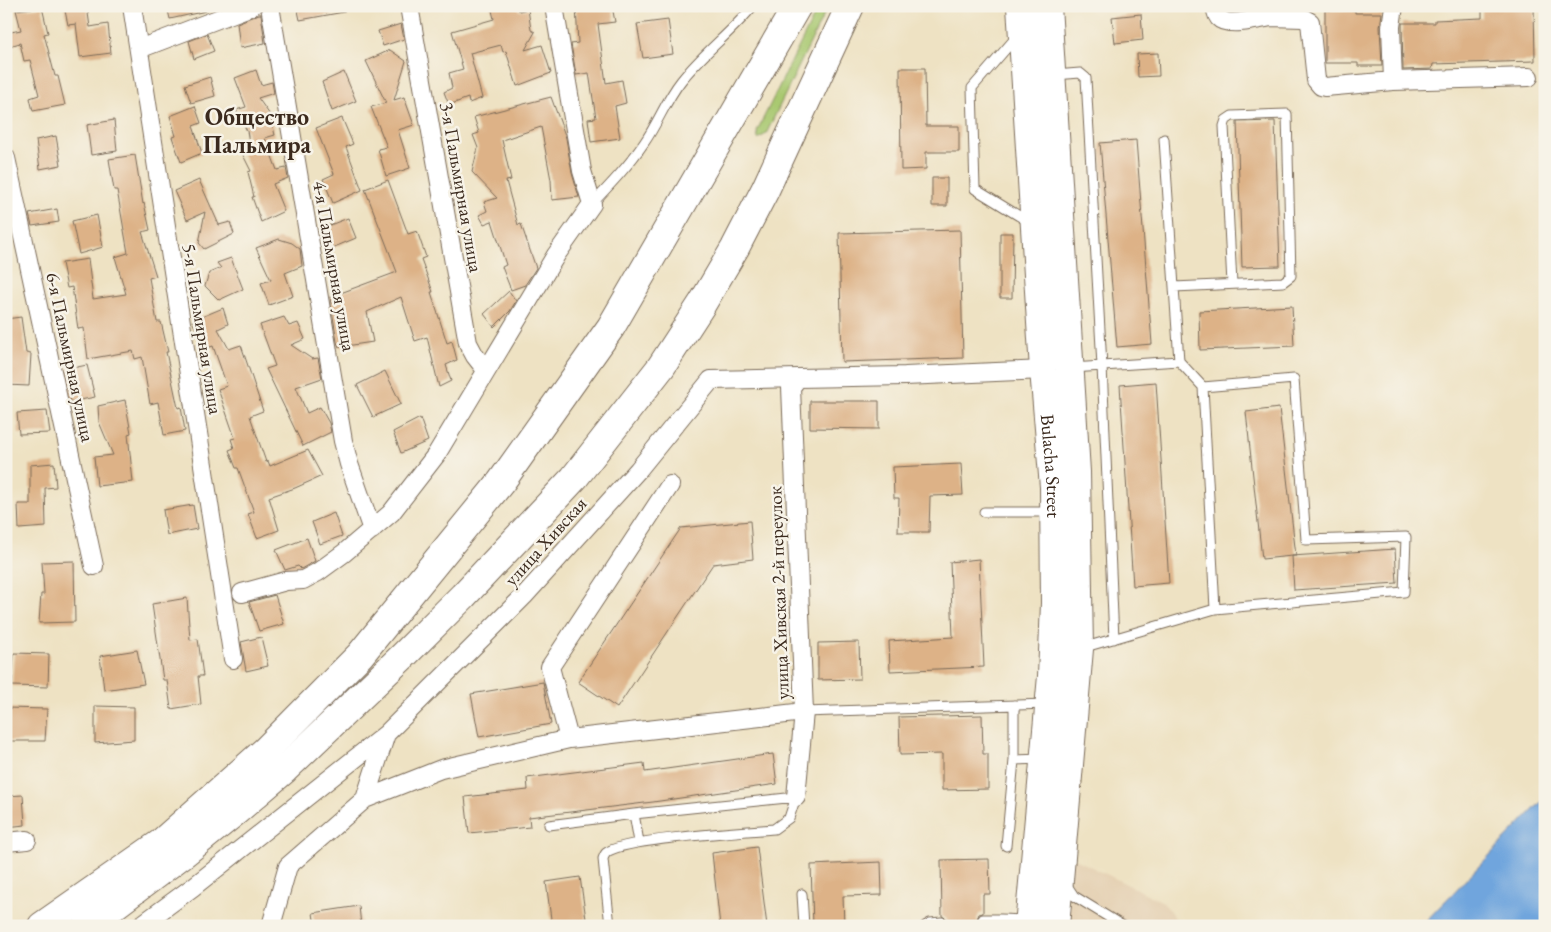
<svg xmlns="http://www.w3.org/2000/svg" width="1551" height="932" viewBox="0 0 1551 932" font-family="'EB Garamond',serif">
  <rect width="100%" height="100%" fill="#f7f3e8"/>
  <filter id="ink" filterUnits="userSpaceOnUse"><feTurbulence type="fractalNoise" baseFrequency=".02" numOctaves="2"/><feDisplacementMap in="SourceGraphic" scale="10" xChannelSelector="R" yChannelSelector="G"/><feConvolveMatrix kernelMatrix="1 2 1 2 8 2 1 2 1" color-interpolation-filters="sRGB"/></filter>
  <filter id="wash" filterUnits="userSpaceOnUse"><feTurbulence type="fractalNoise" baseFrequency=".0096" numOctaves="4" result="noise"/><feDisplacementMap in="SourceGraphic" scale="20" xChannelSelector="R" yChannelSelector="G"/><feGaussianBlur stdDeviation="1.12" result="paint"/><feColorMatrix in="noise" values="0 0 0 0 0 0 0 0 0 0 0 0 0 0 0 0 0 1.4 0 .05"/><feComposite in="paint" operator="in"/></filter>
  <g filter="url(#wash)">
    <rect width="100%" height="100%" fill="#eee2c3"/>
    <path fill="#e5d1b4" d="M1071 857 1163 902 1181 926H1067Z"/>
    <path fill="#a8c870" stroke="#727947" d="M819 6H828L766 134 758 139 757 131Z"/>
    <path fill="#70a5dd" stroke="#56687e" d="M1545 798V926H1421Z"/>
    <g id="blocks">
      <path fill="#ddb287" d="M64 6H87L90 27 108 24 111 53 80 57 76 24 68 25Z
        M167 6H206V11L170 19Z
        M297 6H343L344 12 300 20Z
        M491 6H518L519 11 528 9 531 30 535 32 525 50 542 45 551 73 517 86 506 51 503 52 501 45 470 53 482 98 469 103 468 98 449 105 444 92 452 88 449 73 463 69 452 31 494 19Z
        M576 6H612L615 22 598 24 606 83 622 80 626 103 615 106 620 138 591 142 588 119 596 118 589 73 576 75 571 44 578 43Z
        M1534 6 1535 61 1433 64 1432 69 1403 70 1402 23H1435V20L1482 18V7Z
        M42 7 48 33 44 34 55 76H58L65 105 33 111 30 98 39 95 30 60 24 61 20 43 6 47V33L21 30 16 10Z
        M1325 10H1355V13H1382L1380 27 1382 66H1358V63H1325Z
        M259 14H261L265 43 240 48 237 23Z
        M1141 14 1143 40 1115 43 1112 17Z
        M668 20 673 54 643 58 637 24Z
        M401 24 404 39 383 46 378 31Z
        M207 34 214 51 194 59 189 41Z
        M390 50 406 61 394 100 404 97 414 125 398 130 410 168 386 176 378 149 387 147 371 107 386 103 366 61Z
        M1158 53 1159 76 1138 77 1137 54Z
        M900 68H925L926 126H959V152H926V169L901 170Z
        M256 70 261 85 272 82 274 93 258 98 270 115 275 135 265 138 277 170 286 168 288 178 273 184 284 211 261 222 252 197H254L248 172 251 171 241 151 250 148 247 131 236 110 246 107 235 78Z
        M344 72 356 101 332 111 322 82Z
        M210 77 215 96 191 103 185 85Z
        M551 97 566 138 572 173 579 197 552 200 551 180 541 127 502 140 511 180 506 181 518 225 521 224 536 268 525 285 511 290 502 267 506 265 492 221 484 224 479 215 487 211 484 202 497 198 472 172 478 148 473 135 479 133 474 117Z
        M195 106 201 123 193 126 202 153 181 162 172 137 176 136 170 116Z
        M342 118 353 144 346 147 362 190 333 203 323 179 334 174 316 128Z
        M114 120 117 151 91 155 87 125Z
        M1275 121 1280 266 1242 267 1237 122Z
        M56 136 61 165 40 169 36 140Z
        M1136 140 1152 344 1117 347 1100 143Z
        M135 155 143 204 144 203 150 230 142 232 156 276 149 278 157 322H161L168 352H166L178 408 181 407 185 431 164 435 158 402 150 404 142 357 135 359 133 351 88 359 84 328 78 329 72 287 67 288 62 263 88 259 93 299 126 294 115 257 128 253 117 190H114L109 159Z
        M932 178H947V206H932Z
        M199 180 219 225 230 222 234 234 204 249 199 243 205 212 187 220 174 191Z
        M388 180 408 234 417 231 426 257 421 259 433 292H431L447 343 452 341 457 360 446 365 451 381 439 387 427 337 415 341 401 297 367 312 373 342 339 347 337 342 330 297 397 272 365 189Z
        M57 209 59 222 32 226 29 214Z
        M97 215 103 247 79 254 72 221Z
        M348 218 356 238 332 248 325 227Z
        M960 230 963 358 842 362 839 233Z
        M1000 233H1013L1012 298H1000Z
        M279 239 292 243 300 249 302 266 285 273 293 296 269 305 261 283 271 280 256 248Z
        M231 258 243 289 219 300 205 286 209 273 221 268 217 263Z
        M509 291 516 301 510 311 494 327 484 314Z
        M1292 306 1294 346 1200 350 1199 311Z
        M223 308 228 324 218 329 229 349 241 345 263 411 250 416 266 462 268 461 270 466 308 450 322 476 295 488 269 497 279 530 257 538 248 514 254 512 238 468H236L229 450 234 448 231 439 235 438 218 389 227 386 213 346 205 349 192 321Z
        M21 317 26 353 31 354 29 386 6 385V319Z
        M284 317 289 326 298 323 305 339 291 345 312 359 318 358 322 378 296 387 307 413 320 407 329 423 331 432 303 446 266 369 275 366 260 325Z
        M87 365 95 397 71 402 63 370Z
        M385 371 401 404 373 417 357 385Z
        M1156 382 1169 583 1133 586 1120 385Z
        M125 400 131 433 128 434 133 482 97 486 94 457 113 455 99 422 98 406Z
        M810 401H879V429L810 428Z
        M1279 408 1296 556H1292L1395 549 1397 583 1294 590 1292 556 1262 559 1246 412Z
        M47 411 50 433 19 434 17 413Z
        M420 418 428 441 401 453 393 432Z
        M54 463 56 487 45 488 46 527 19 529 18 504H30V465Z
        M961 464 963 495 930 496 929 532H898L899 498H894L893 467Z
        M193 505 197 529 167 535 163 510Z
        M334 513 342 536 320 544 312 522Z
        M750 521 753 559 713 564 617 708 578 682 681 528Z
        M307 538 315 561 301 569 298 566 285 570 276 550Z
        M979 559 984 667 890 671 889 641 953 637 950 562Z
        M74 561 75 622 39 623 41 594H44L42 562Z
        M275 595 284 624 259 631 249 602Z
        M187 598 190 640 198 639 203 676H198L201 704 171 709 167 680H163L152 604Z
        M261 637 268 666 246 671 241 642Z
        M859 642 860 679 818 680V643Z
        M137 650 144 684 104 690 100 656Z
        M14 653 49 654 48 687 12 686Z
        M543 682 551 724 479 737 471 694Z
        M95 706 134 707V740L95 743Z
        M6 708 47 709 45 741H6Z
        M982 715 983 754H988V789L942 790V754L900 755 899 717Z
        M773 754 777 784 653 802 529 817 530 827 469 833 465 797 528 790 527 778 644 763 645 772Z
        M23 795 25 825 6 827V796Z
        M757 847 767 926H720L712 853Z
        M989 859 990 894H983V913L979 914 977 919 978 923 983 926H947V919L942 916 941 860Z
        M881 862 882 895 843 896 844 926H813L811 865Z
        M580 877 587 926H552L546 882Z
        M359 906 361 926H315L313 913Z"/>
    </g>
  </g>
  <g filter="url(#ink)">
    <use href="#blocks" fill-opacity="0" stroke="#7a6a58" stroke-width="1"/>
    <g fill="none" stroke-linecap="round" stroke-linejoin="round">
      <defs>
        <path id="lane" d="M1018 35 972 88 975 189 1029 222
          M1055 75 1080 73 1086 78 1102 366 1114 639
          M1164 139 1179 361
          M592 204C611 184 629 165 644 143 658 123 666 100 681 81 703 53 731 33 753 6
          M1174 287 1283 282 1291 276 1287 114 1232 116 1226 120 1224 126 1232 284
          M1072 368 1179 361 1203 387
          M984 512H1051
          M1082 648 1215 609 1404 592 1406 537 1306 540 1294 379 1203 387 1215 609
          M1014 705V760L1042 759
          M804 712 1046 704
          M549 825 634 814 639 842
          M1006 846 1014 760
          M1066 884 1074 896 1123 926
          M802 894 804 926
          M983 919H1001
          M610 926 603 859C603 858 605 854 606 853 620 839 748 831 774 829L789 818 796 797 634 814
          M925 926 930 923 942 922
          M1000 926 1001 919 1027 920"/>
        <path id="street" d="M132 6 233 659
          M270 6 343 441 349 464 372 530
          M409 6 468 343 475 356 486 370
          M1216 6C1216 11 1216 14 1219 18 1227 27 1260 19 1271 17L1276 7
          M1271 17 1303 18 1310 22 1316 80 1321 86 1325 87 1393 81 1529 77
          M139 49 252 6
          M1393 81 1391 27 1394 6
          M6 158 94 566
          M242 593 286 581 303 580 318 572 344 553 391 513 436 455 556 255 592 204 582 171 554 6
          M569 739 550 667 670 485
          M796 797 804 712 791 387 798 378 905 376 1044 370
          M365 799 386 734 524 596 638 470 711 380 798 378
          M6 842 27 840
          M140 926 193 887 386 734
          M271 926 288 866 365 799 441 769 569 739 804 712"/>
        <g id="primary">
          <path id="s1" d="M1021 6 1044 370 1054 487 1055 603 1052 676 1029 926"/>
          <path d="M1047 6 1076 472 1079 649 1055 926"/>
          <path d="M42 926 161 843 265 751 360 655 501 482 611 327 797 6"/>
          <path d="M87 926 184 853 236 811 285 769 404 655 463 596 574 478 661 367 702 304 735 248 765 190 850 6"/>
        </g>
      </defs>
      <use href="#lane" stroke="#7a6a58" stroke-width="11"/>
      <use href="#street" stroke="#7a6a58" stroke-width="20"/>
      <use href="#primary" stroke="#7a6a58" stroke-width="30"/>
      <use href="#lane" stroke="#fff" stroke-width="9"/>
      <use href="#street" stroke="#fff" stroke-width="18"/>
      <use href="#primary" stroke="#fff" stroke-width="28"/>
    </g>
  </g>
  <g text-anchor="middle" stroke-width="5" stroke-linejoin="round" paint-order="stroke">
    <g font-size="19" fill="#3b2a1e" stroke="#f7f3e8">
      <text transform="translate(462 187) rotate(80)" y="7">3-я Пальмирная улица</text>
      <text transform="translate(335 266) rotate(80)" y="7">4-я Пальмирная улица</text>
      <text transform="translate(203 329) rotate(81)" y="7">5-я Пальмирная улица</text>
      <text transform="translate(71 357) rotate(78)" y="7">6-я Пальмирная улица</text>
      <text dy="7" stroke="none"><textPath href="#s1" startOffset="461">Bulacha Street</textPath></text>
      <text transform="translate(545 541) rotate(-48)" y="7">улица Хивская</text>
      <text transform="translate(778 593) rotate(-92)" y="7">улица Хивская 2-й переулок</text>
    </g>
    <g font-size="24" font-weight="bold" fill="#3b2a1e" stroke="#f7f3e8">
      <text x="257" y="125">Общество<tspan x="257" dy="28">Пальмира</tspan></text>
    </g>
  </g>
  <rect width="1551" height="932" fill="none" stroke="#f7f3e8" stroke-width="25"/>
</svg>
